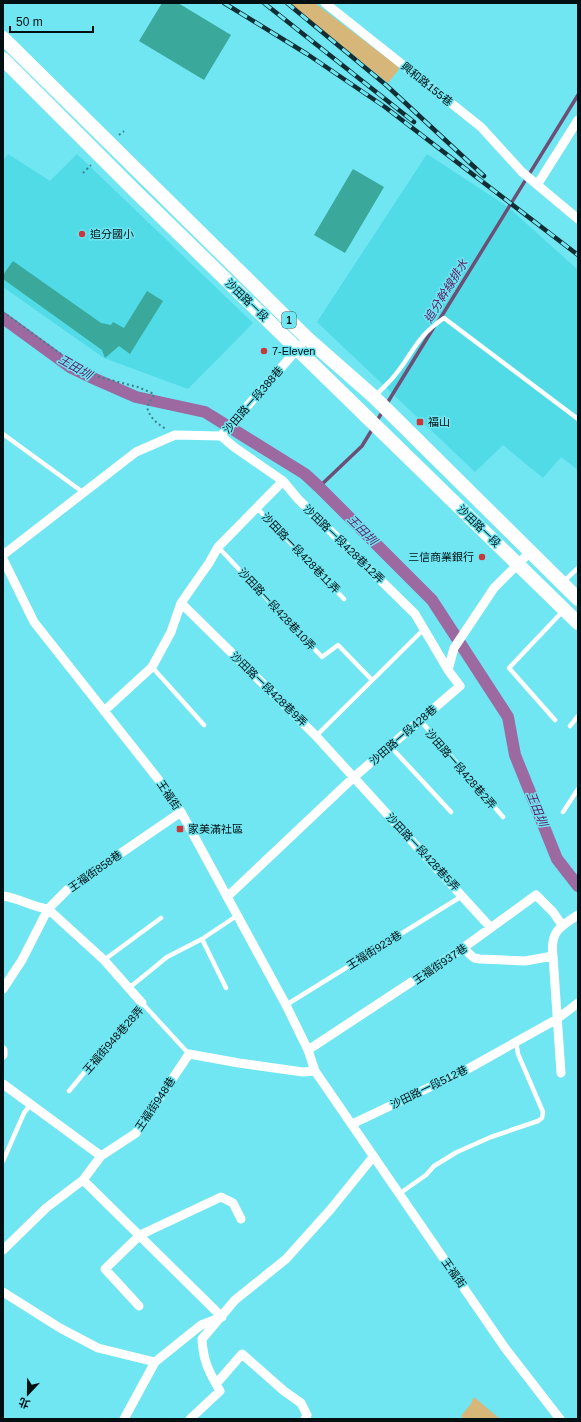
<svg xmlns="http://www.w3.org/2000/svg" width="581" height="1422" viewBox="0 0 581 1422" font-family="Arial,'Noto Sans TC',sans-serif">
  <rect width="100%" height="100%" fill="#6fe6f1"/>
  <path fill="#50dbe7" d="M8 154 50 181 77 154 253 323 188 389 104 358 3 287V161Z
    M427 154 508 207 578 270V470L561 457 543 478 503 445 475 472 317 322Z"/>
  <path fill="#d7b779" d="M289 3H315L400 68 388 83Z
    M474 1397 500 1419H464L461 1416 470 1405Z"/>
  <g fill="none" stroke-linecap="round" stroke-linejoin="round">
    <path stroke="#6d4f76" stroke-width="3.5" d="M438 322 578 95
      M386 405 434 327
      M376 422 383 411
      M319 487 362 446 373 428"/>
    <path stroke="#9c6aa1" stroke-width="12" d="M3 318 70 367 95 379 136 397 205 412 305 474 319 487 432 600 508 717 515 755 557 859 578 886"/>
  </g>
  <path fill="#3aa89a" d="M162 3H178L231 35 204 80 139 41Z
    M353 169 384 187 345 253 314 235Z
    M13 261 101 323 111 325 113 322 124 328 147 291 163 301 130 354 119 346 105 358 102 350 3 279V275Z"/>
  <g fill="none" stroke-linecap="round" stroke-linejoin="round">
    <path stroke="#3b8289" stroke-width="2" stroke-dasharray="2 3" stroke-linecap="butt" d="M119 135 124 131
      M83 173 91 165
      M3 312 69 360 99 377 138 387 154 394 147 407C150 418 156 423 166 429"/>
    <path stroke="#fff" stroke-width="4.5" d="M375 396C383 388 392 380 399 370 416 347 418 336 444 318L578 419
      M3 434 84 493
      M257 508 344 599
      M218 547 322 657 338 645 372 680
      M563 582 578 568
      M152 667 204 725
      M420 720 503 817
      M555 720 509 668 563 611
      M570 726 578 716
      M316 736 424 629
      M390 746 451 812
      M563 812 578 789
      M202 939 226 988
      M104 960 161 918
      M129 988 167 957 202 939 238 915
      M286 1005 462 896
      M69 1091 142 1003 189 1054
      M3 1161 24 1113 31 1104
      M399 1194 426 1175 434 1166 457 1152 491 1137 538 1121 542 1118 543 1112 518 1054 516 1041"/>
    <path stroke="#fff" stroke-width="9" d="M325 3 481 127 522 172 578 219
      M537 185 578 120
      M221 436 234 447 283 481 298 499 415 614 448 670
      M3 555 136 452 175 435 221 436 301 345
      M3 559 34 622 158 779 181 812 286 1005 308 1050 315 1071 505 1348 560 1419
      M181 603 316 736 491 928
      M104 711 152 667 171 632 181 603 209 563 218 547 283 481
      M3 896C19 898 32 907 48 909L104 960 142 1003
      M227 897 354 777 460 686 448 670 454 648 494 588 530 552
      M463 948 474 958 480 959 525 961 553 956 561 1073
      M553 956C550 932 559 927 578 915
      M3 989 22 960 48 909 67 890 181 812
      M3 1050V1055
      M308 1050 463 948 536 895 553 912 562 925
      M3 1084 101 1156
      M352 1124 466 1070 557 1019 578 1003
      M83 1180 222 1317 201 1325 155 1362 124 1419
      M3 1250 46 1208 83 1180 101 1156 136 1133 189 1054 239 1063 303 1072 315 1071
      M3 1292 60 1328 98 1348 155 1362
      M139 1306 105 1269 140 1235 221 1197 233 1203 241 1219
      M216 1384 242 1354 284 1391 301 1403 307 1415 305 1419
      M190 1419 220 1391C209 1372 203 1361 202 1339L235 1300 286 1259 330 1210 373 1157"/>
    <path stroke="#fff" stroke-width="14" d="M3 38 307 338 374 397 578 599
      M3 59 134 190 578 623"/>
    <defs>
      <path id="rail" d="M224 3 307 54 385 107 578 255
        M264 3 414 122
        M287 3 386 85 484 176"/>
    </defs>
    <use href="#rail" stroke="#102e33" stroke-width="4.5"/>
    <use href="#rail" stroke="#6fe6f1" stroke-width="3" stroke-dasharray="9" stroke-linecap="butt"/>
  </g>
  <g fill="#c7383d" stroke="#6fe6f1" stroke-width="1.5">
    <circle cx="82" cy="234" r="4"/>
    <circle cx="264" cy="351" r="4"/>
    <rect x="416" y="418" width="8" height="8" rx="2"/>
    <circle cx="482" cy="557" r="4"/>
    <rect x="176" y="825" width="8" height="8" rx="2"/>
  </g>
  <g text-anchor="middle" stroke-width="3" stroke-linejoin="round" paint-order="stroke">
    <rect fill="#6fe6f1" stroke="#215055" stroke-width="1" x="282" y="312" width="14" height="16" rx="3"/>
    <g font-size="10" font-weight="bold" fill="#000f12">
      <text x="289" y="324">1</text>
    </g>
    <g font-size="11" fill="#000f12" stroke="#6fe6f1">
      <text transform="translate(427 84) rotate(39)" y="4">興和路155巷</text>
      <text transform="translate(247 300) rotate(44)" y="4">沙田路一段</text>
      <text transform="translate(253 400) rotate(-49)" y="4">沙田路一段388巷</text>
      <text transform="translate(479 526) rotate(44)" y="4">沙田路一段</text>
      <text transform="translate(344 544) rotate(44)" y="4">沙田路一段428巷12弄</text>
      <text transform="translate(301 553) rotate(46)" y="4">沙田路一段428巷11弄</text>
      <text transform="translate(277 609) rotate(47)" y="4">沙田路一段428巷10弄</text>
      <text transform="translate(269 689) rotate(44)" y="4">沙田路一段428巷9弄</text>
      <text transform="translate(403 735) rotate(-41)" y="4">沙田路一段428巷</text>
      <text transform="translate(461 769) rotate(49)" y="4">沙田路一段428巷2弄</text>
      <text transform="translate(169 795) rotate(56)" y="4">王福街</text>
      <text transform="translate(423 852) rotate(47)" y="4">沙田路一段428巷5弄</text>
      <text transform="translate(95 871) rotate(-35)" y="4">王福街858巷</text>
      <text transform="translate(374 950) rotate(-32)" y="4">王福街923巷</text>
      <text transform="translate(440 964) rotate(-34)" y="4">王福街937巷</text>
      <text transform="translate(113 1040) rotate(-49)" y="4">王福街948巷28弄</text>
      <text transform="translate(429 1087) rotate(-26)" y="4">沙田路一段512巷</text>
      <text transform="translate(155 1104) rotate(-56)" y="4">王福街948巷</text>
      <text transform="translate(454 1273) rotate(55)" y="4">王福街</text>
    </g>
    <g font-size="11" fill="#000f12" stroke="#6fe6f1" text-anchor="start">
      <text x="90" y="238">追分國小</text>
      <text x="272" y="355">7-Eleven</text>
      <text x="428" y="426">福山</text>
      <text x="474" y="561" text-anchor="end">三信商業銀行</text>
      <text x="188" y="833">家美滿社區</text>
    </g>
    <g font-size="12" font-style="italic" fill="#5f2067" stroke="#6fe6f1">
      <text transform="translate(446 291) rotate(-58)" y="4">追分幹線排水</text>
      <text transform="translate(75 367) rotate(30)" y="4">王田圳</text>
      <text transform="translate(362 530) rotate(45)" y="4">王田圳</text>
      <text transform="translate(537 809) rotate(68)" y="4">王田圳</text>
    </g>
  </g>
  <rect width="581" height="1422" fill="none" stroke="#000f12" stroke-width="8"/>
  <g transform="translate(28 1394) rotate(202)" stroke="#6fe6f1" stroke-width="3" paint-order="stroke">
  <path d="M0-3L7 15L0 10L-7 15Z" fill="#000f12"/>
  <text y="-6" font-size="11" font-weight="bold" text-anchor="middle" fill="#000f12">北</text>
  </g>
  <path d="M10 26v6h83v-6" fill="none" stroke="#000f12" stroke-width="2"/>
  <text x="16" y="26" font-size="12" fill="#000f12" stroke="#6fe6f1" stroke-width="3" paint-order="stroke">50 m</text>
</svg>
